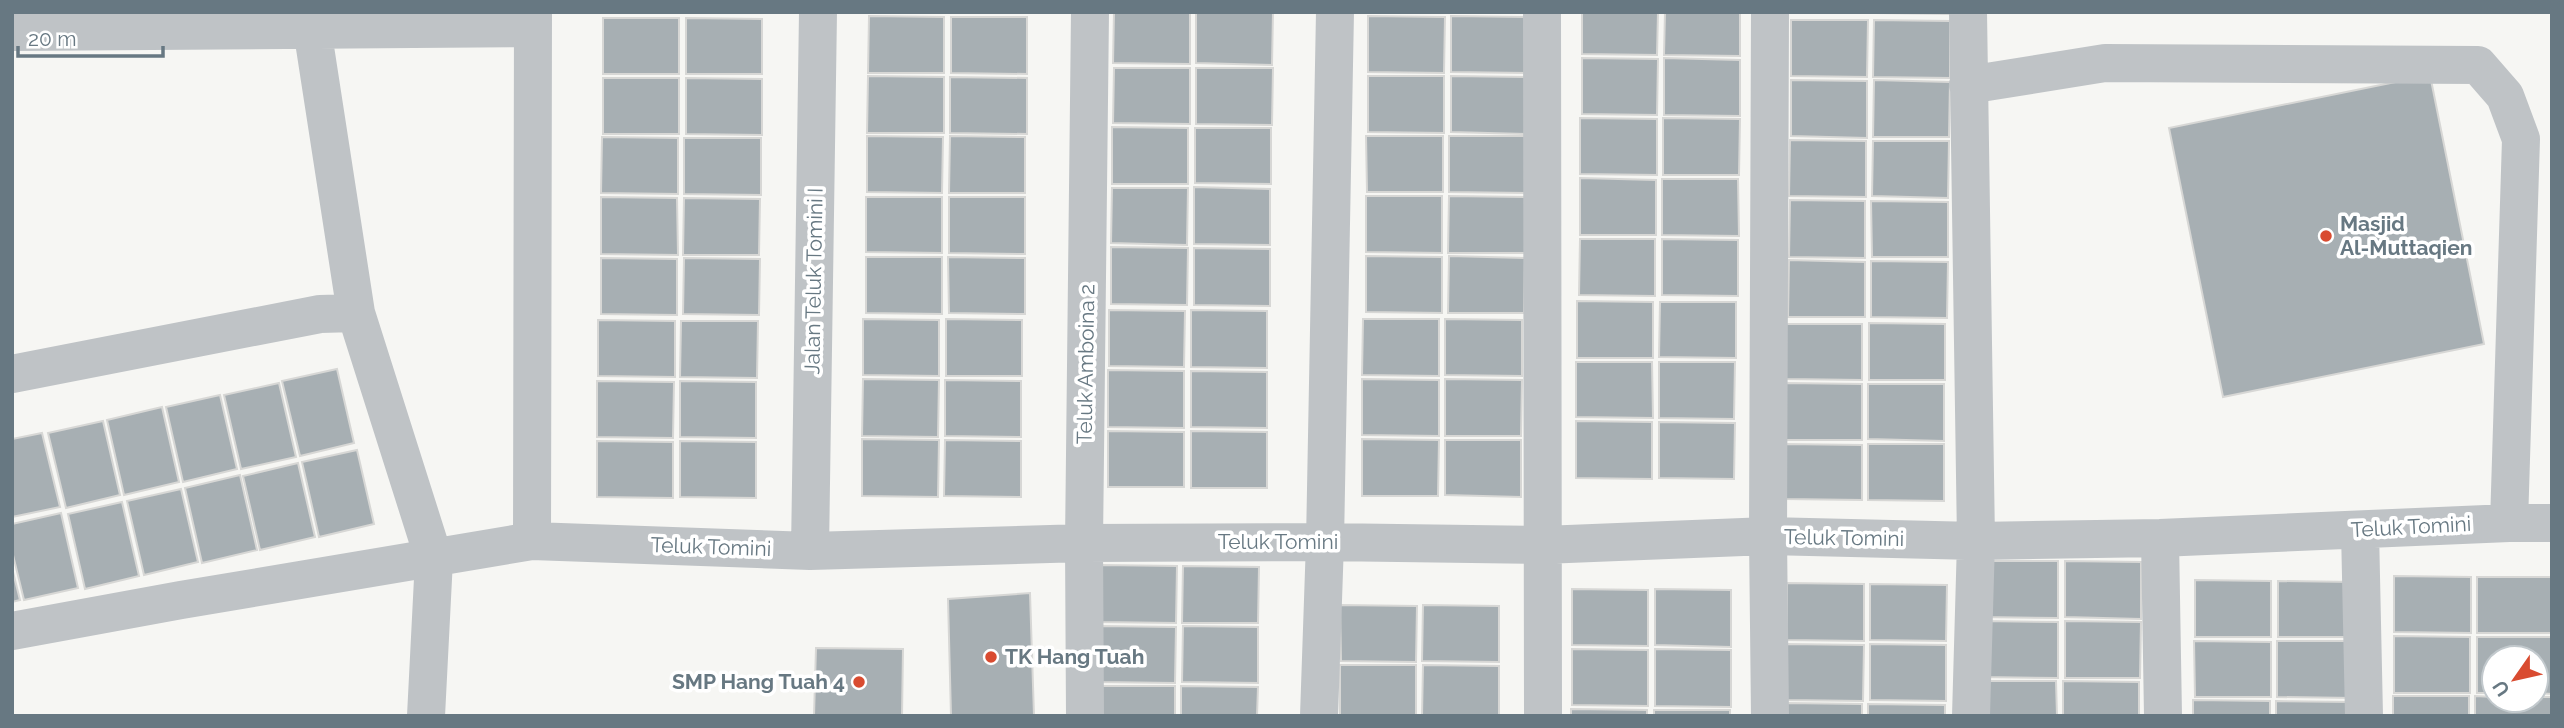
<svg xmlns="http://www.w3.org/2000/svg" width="2564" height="728" viewBox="0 0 2564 728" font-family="Raleway,sans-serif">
  <rect width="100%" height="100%" fill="#f6f6f3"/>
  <path fill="#a7afb3" stroke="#d7d7d5" stroke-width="2" d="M1114 12H1190V64L1113 63Z
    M1196 12H1273L1272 65 1196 63Z
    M1582 12H1658L1657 55 1582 54Z
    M1665 12H1740V56L1664 55Z
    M1876 12H1952V14L1876 13Z
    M869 16 944 17V73H868Z
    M1368 16 1445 17 1444 73 1368 72Z
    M1451 16 1527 17V73L1451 72Z
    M951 17H1027V74L951 73Z
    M603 18H679V74H603Z
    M686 18 762 19V74H686Z
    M1791 20H1868L1867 77 1791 76Z
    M1874 20 1950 21V78L1873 77Z
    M1582 58 1658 59 1657 115 1582 114Z
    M1664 58 1740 60V116L1664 115Z
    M1114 68H1190V124L1113 123Z
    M1196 68H1273L1272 125 1196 124Z
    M2430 75 2484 344 2223 397 2169 128Z
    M868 76 944 77V133H867Z
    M1368 76H1444V133L1368 132Z
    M1451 76 1527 77V134L1451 132Z
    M950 77 1027 78V134L950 133Z
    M603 78H679V134H603Z
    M686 78 762 79V135L686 134Z
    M1791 80 1867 81V138L1791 136Z
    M1874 80 1950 82 1949 137H1873Z
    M1580 118 1657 119V175L1580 174Z
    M1663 118 1740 119 1739 175H1663Z
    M1112 127 1188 128V184H1112Z
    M1195 128H1271V184L1195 183Z
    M867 136 943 137 942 193 867 192Z
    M950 136 1025 137V193H949Z
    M1366 136H1443V192H1367Z
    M1449 136H1526L1525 193 1449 192Z
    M602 137 678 138V194L601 193Z
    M684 138H761V195L684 194Z
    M1790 140 1866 141V197L1789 196Z
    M1873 141H1949L1948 198 1872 196Z
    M1580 178 1656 180V235H1580Z
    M1662 179H1738L1739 236 1662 235Z
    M1194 187 1270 189V245L1194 244Z
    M1112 188H1188L1187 245 1111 243Z
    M1366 196H1442V253L1366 252Z
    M1449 196 1525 197V253H1448Z
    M601 197 677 198 678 255 601 254Z
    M866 197H942V253L866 252Z
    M949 197H1025V254L949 253Z
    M684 198 760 199 759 255H683Z
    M1790 200 1865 201V258L1789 257Z
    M1871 201 1948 202V257H1872Z
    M1580 239H1655V296L1579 295Z
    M1662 239 1738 240V296L1662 295Z
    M1111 247 1188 248 1187 305 1111 304Z
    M1194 248 1270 249V306L1194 305Z
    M1366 256 1442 257V313L1366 312Z
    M1449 256 1525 258 1524 313H1448Z
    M866 257H942V314L866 313Z
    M948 257 1025 258V314L949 313Z
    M601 258 677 259V315L601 314Z
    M684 258 760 259 759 315 683 314Z
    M1789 260 1865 262V317H1788Z
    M1871 261 1948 262 1947 318 1871 317Z
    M1577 301 1653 302V358H1577Z
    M1660 302H1736V358L1659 357Z
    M1109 310 1185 311 1184 367 1109 366Z
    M1191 310 1267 311V368L1191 367Z
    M863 319 939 320V376L863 375Z
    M946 319 1022 320V376H946Z
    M1363 319H1439V376L1362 375Z
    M1445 319 1522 320V376L1445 375Z
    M598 320 675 321V377L598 376Z
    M681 321H758L757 378 680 377Z
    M1869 323 1945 324V380H1869Z
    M1786 324H1862V380L1786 379Z
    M1576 362H1652L1653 418 1576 417Z
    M1659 362H1735L1734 419 1659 418Z
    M337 369 354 443 300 456 282 381Z
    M1108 370 1184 371V428L1108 427Z
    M1191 371 1267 372V428L1191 427Z
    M863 379 939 380 938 437 862 436Z
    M1362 379 1439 380V436L1362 435Z
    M1445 379 1522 380 1521 436H1445Z
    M945 380 1021 381V437L945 436Z
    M597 381 674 382 673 438 597 437Z
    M680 381 756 382V438L680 437Z
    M279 383 296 457 241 469 224 395Z
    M1785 383 1862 384V440H1786Z
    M1868 384H1944V441L1868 439Z
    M220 395 237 469 183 482 166 407Z
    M162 407 179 482 124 495 107 420Z
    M103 421 120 495 66 508 48 433Z
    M1576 421 1652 422V479L1576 478Z
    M1659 422 1735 423 1734 479 1659 478Z
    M1108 431 1184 432V487H1108Z
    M1191 431 1267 432V488H1191Z
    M42 433 60 507 12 517V439Z
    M862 439 939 440 938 497 862 496Z
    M1362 439 1439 440 1438 496H1362Z
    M945 440 1021 441V497L944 496Z
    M1445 440H1521V497L1445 495Z
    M597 441 673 442V498L597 497Z
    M680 441 756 442V498L680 497Z
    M1785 444 1862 445V500L1785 499Z
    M1868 444H1944V501L1868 500Z
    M357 450 374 524 319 537 302 462Z
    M298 463 315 537 260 550 243 476Z
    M240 475 257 550 202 563 185 488Z
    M181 489 198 562 144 575 127 501Z
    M122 502 139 576 85 589 68 514Z
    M61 513 78 588 24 600 12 551V524Z
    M1982 561H2058V618L1982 617Z
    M2065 561 2141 562V619L2065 617Z
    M1100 565 1177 566 1176 623 1100 622Z
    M1183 566 1259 567 1258 623H1182Z
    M12 568 20 600 12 602Z
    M2394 576 2471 577V633L2394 632Z
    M2477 577H2552V633H2477Z
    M2195 580 2271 581V637H2195Z
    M2278 581 2354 582V637H2278Z
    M1787 583 1864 584V641L1787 640Z
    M1870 584 1947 585 1946 641 1870 640Z
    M1572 589 1648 590V646L1572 645Z
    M1655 589 1731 590V647L1655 645Z
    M1030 593 1034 716H951L948 599Z
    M1340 605 1417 606 1416 662 1341 661Z
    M1423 605 1499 606V662L1422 661Z
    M1982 621 2058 622V678L1982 677Z
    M2065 621 2141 622 2140 678H2065Z
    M1100 626 1176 627 1175 683 1100 682Z
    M1183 626 1258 627V683L1182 682Z
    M2394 636 2470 637V693H2394Z
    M2477 637H2552V694L2536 693V658H2494V693H2477Z
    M2194 641 2271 642V697H2195Z
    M2277 641H2353L2354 698 2277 697Z
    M1787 644 1864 645 1863 701 1787 700Z
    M1870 644 1946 645V701L1870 700Z
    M816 648 903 649 902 716H814Z
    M1572 649 1648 650V706L1572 705Z
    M1655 649 1731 650V707L1655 706Z
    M1340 665H1416V716H1340Z
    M1423 665 1499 666V716H1422Z
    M1980 681H2056L2057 716H1980Z
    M2063 681 2139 682V716H2063Z
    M1099 686H1175V716H1099Z
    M1181 686 1258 687 1257 716H1181Z
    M2393 696H2469V716H2393Z
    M2475 696 2494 697V700H2536V697H2552V716H2475Z
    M2193 700 2270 701V716H2193Z
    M2276 701 2352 702V716H2276Z
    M1786 703 1862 704V716H1786Z
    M1868 704 1945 705V716H1868Z
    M1571 709 1647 710V716H1571Z
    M1654 710H1730V716H1654Z"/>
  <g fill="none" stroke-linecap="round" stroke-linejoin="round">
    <path stroke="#bfc3c6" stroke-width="38" d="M533 12 532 541 810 551 1084 543 1325 542 1543 545 1768 536 1976 541 2160 538 2509 523H2552
      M1542 12 1543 716
      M1770 12 1768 536 1770 716
      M1968 12 1976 541 1971 716
      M312 28 356 313 434 559 426 716
      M12 32 533 28
      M1968 85 2105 63 2478 65 2505 96 2521 139 2509 523
      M12 374 320 314 356 313
      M2360 530 2364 716
      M2160 538 2163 716
      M810 551 818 12
      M12 631 181 600 532 541
      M1085 716 1084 543 1090 12
      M1319 716 1325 542 1335 12"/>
  </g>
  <g fill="#d94b30" stroke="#fff" stroke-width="2.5">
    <circle cx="2326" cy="236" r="7"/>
    <circle cx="991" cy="657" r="7"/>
    <circle cx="859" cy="682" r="7"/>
  </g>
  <g text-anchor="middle" stroke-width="7" stroke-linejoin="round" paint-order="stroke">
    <g font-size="21" font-weight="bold" fill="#677882" stroke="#fff" text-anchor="start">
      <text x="2340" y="231">Masjid<tspan x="2340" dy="24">Al-Muttaqien</tspan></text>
      <text x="1005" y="664">TK Hang Tuah</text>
      <text x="845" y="689" text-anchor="end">SMP Hang Tuah 4</text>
    </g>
    <g font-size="21" fill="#677882" stroke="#fff">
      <text transform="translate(814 281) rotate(-89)" y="7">Jalan Teluk Tomini I</text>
      <text transform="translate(1086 364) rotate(-89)" y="7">Teluk Amboina 2</text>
      <text transform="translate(2411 527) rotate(-3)" y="7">Teluk Tomini</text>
      <text transform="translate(1844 538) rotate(1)" y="7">Teluk Tomini</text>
      <text x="1278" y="549">Teluk Tomini</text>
      <text transform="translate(711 547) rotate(2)" y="7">Teluk Tomini</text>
    </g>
  </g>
  <rect width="2564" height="728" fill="none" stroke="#677882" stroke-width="28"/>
  <g transform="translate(2515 679) rotate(236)"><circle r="33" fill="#ffffff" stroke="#c2c9cd" stroke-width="2"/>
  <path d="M0-5L12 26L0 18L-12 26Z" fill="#d94b30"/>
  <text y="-10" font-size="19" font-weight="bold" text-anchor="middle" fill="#677882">U</text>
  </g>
  <path d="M18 46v10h145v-10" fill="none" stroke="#677882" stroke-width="3.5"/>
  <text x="28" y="46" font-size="21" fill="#677882" stroke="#ffffff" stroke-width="5" paint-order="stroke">20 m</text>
</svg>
